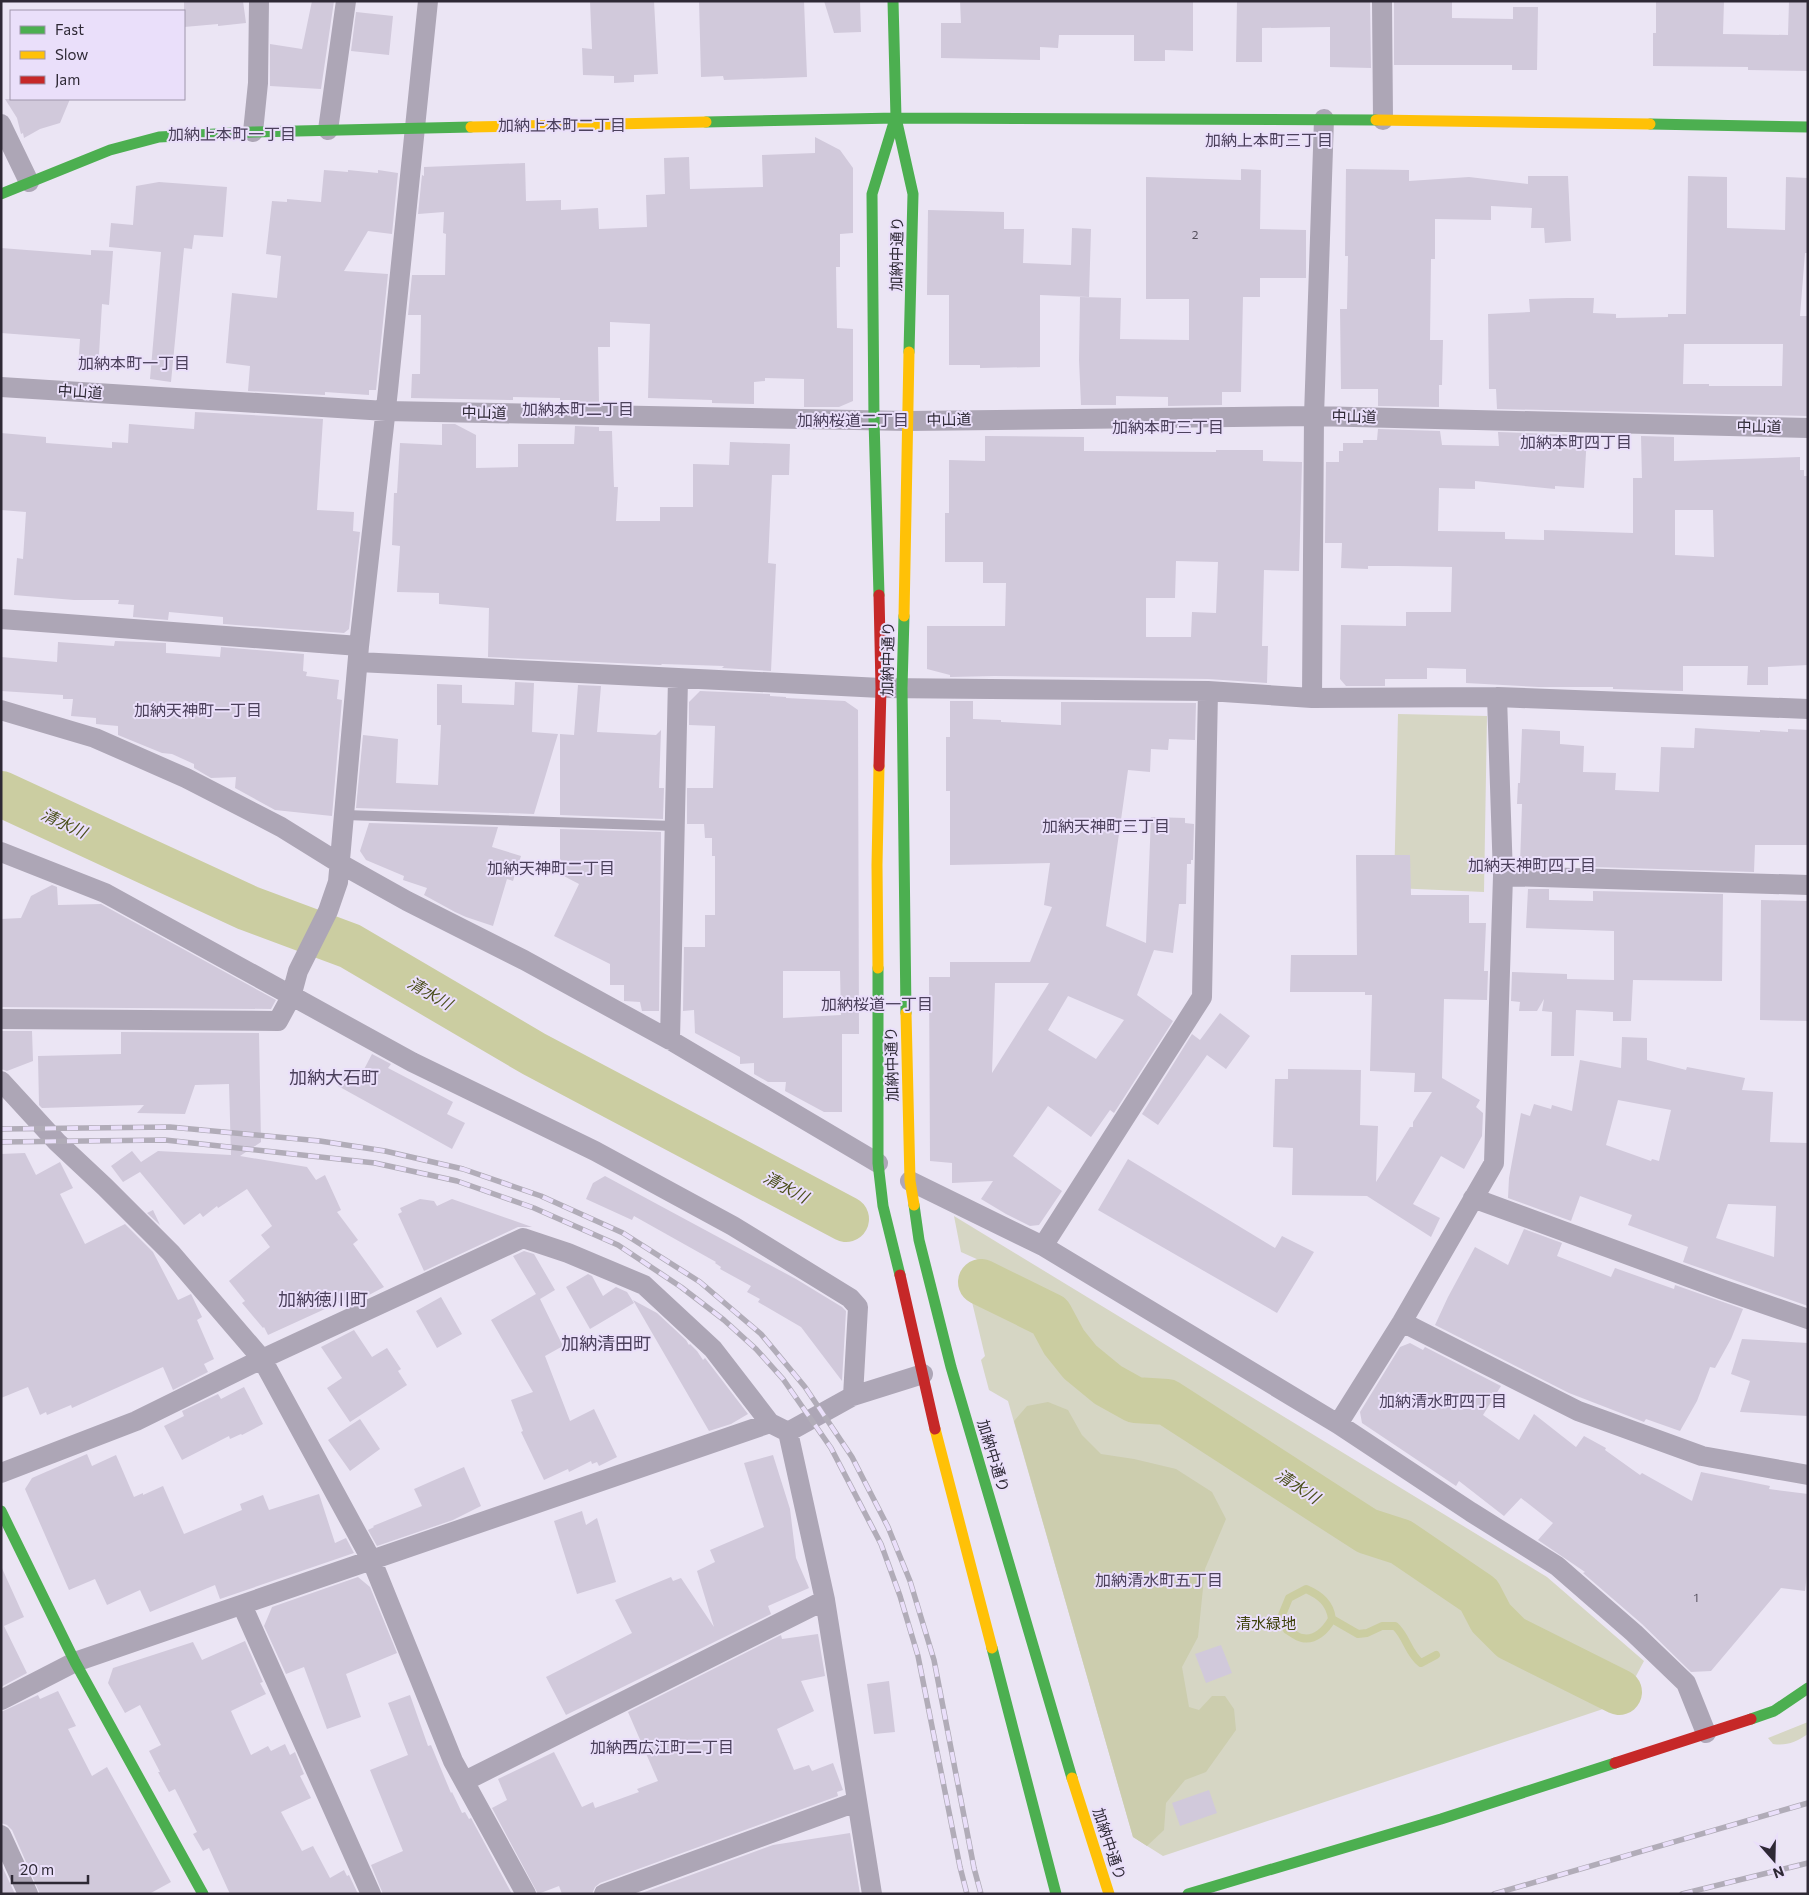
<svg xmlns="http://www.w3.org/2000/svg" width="1809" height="1895" viewBox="0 0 1809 1895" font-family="Commissioner,'Noto Sans JP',sans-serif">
  <rect width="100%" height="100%" fill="#ebe5f4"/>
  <path fill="#d6d6c4" d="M1398 714 1487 716 1484 892 1394 888Z
    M954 1216 1547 1577 1644 1661 1636 1676 1612 1706 1163 1856 1133 1837 1008 1401 989 1390 981 1360 985 1356 972 1302 990 1265 961 1252Z
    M1808 1722V1734C1796 1742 1787 1746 1773 1744L1768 1738Z"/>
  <path fill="#cccdae" d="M1048 1402 1068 1410 1082 1435 1101 1454 1134 1459 1176 1469 1212 1492 1226 1519 1205 1569 1198 1637 1182 1667 1189 1707 1199 1710 1212 1696H1225L1234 1709 1236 1730 1206 1772 1185 1780 1166 1803 1164 1830 1147 1846 1133 1837 1014 1421 1027 1406Z"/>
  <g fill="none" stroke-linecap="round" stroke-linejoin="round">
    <path stroke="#cbcda1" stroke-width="8" d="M1332 1619C1330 1603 1320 1595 1306 1589L1289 1598 1282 1615 1287 1630C1291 1632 1297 1637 1302 1638 1315 1641 1326 1630 1332 1619L1358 1634 1367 1633 1382 1626H1395C1407 1637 1408 1653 1421 1663L1436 1655"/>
    <path stroke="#cbcda1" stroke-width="46" d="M1 794 248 908 350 946 534 1054 846 1219
      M981 1282 1050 1316 1064 1342 1080 1362 1108 1385 1135 1400 1167 1402 1367 1531 1401 1542 1479 1595 1491 1618 1511 1638 1619 1692"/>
  </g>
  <path fill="#d1c9db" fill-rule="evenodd" d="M184 1H243L246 23 218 26V24L184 27Z
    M312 1H334L321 89 270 86V44L302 49Z
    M590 1H654L658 74 634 75V82L614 83V76L583 75 582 48 592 49Z
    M699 1H804L807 77 724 80 723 76 701 77Z
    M824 1H860L861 32 834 33Z
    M960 1H1193V51L1165 50V61H1134V35H1059L1058 48 1040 47V60L941 58V23H961Z
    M1237 1H1370L1371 68 1330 67V27L1262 28V62H1236Z
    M1394 1H1452V18L1513 19V7H1538L1537 70H1512V65H1394Z
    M1656 1H1724L1723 34 1788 35 1789 1H1808V71L1748 70V67L1653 66V33H1656Z
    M356 12 393 16 389 55 351 51Z
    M5 99H70L60 123 40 129 24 138 23 133 21 134 17 118Z
    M815 137 840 150 853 168V233L840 234V267H836L837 328 853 329V401L839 407H804V379L765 378V381L754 382V404L712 403V400L648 398 650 324 610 322V347H598L599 403H576V400H560V398L513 397V400L411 398 412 374H420L421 315H408L412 275H445L446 234 443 233 444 212 418 214 422 175 424 176V167L525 163 526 201 561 200V210L598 208 599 229 647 227 646 195 665 194 664 158 689 157 690 189 763 187 762 155 815 153Z
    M1241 169 1261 170 1260 229 1306 230V278H1260V297H1243L1241 392H1222V405L1168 406V397L1116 396V405H1081L1079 360 1080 297 1121 298 1120 339 1189 340V299H1146V177L1241 180Z
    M1346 169 1409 170V181L1469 177 1528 184V176H1568L1571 241 1545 243 1544 228H1531L1532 208 1491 206V220L1435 219V259H1431L1430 340H1443L1442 385H1439V407L1378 406V389H1341L1340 309H1347L1348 256H1345Z
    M324 170 348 172V170L378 173V170L398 173 392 234 368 231 344 271 388 274 376 390H369V395L325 392V395L248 391 250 366 226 363 232 293 277 298 281 256 266 254 272 201 287 202V199L321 202Z
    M1688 176 1727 177V228L1785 230 1786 177 1808 178V253H1805L1800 316H1808V416L1497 409 1496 389H1489L1488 314 1530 312 1529 299 1567 298H1594L1593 313 1616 314V318L1668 317V314H1686ZM1684 344H1783L1782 386H1709V384H1683Z
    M159 182 227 187 223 237 194 235 192 249 184 248 171 382 150 379 161 252 109 247 111 223 133 225 136 186Z
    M928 210 1004 212V229H1024L1023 263 1071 265 1072 228 1091 229 1089 297 1040 295V367L980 368V365H949V295H927Z
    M1 248 91 255V250L113 251 109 305 102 304 98 371 78 369 80 339 1 333Z
    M195 412 323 419 317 510 354 512 353 531 360 532 349 629 344 633 223 624V617L169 612 168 620 133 617 134 605 118 604 119 600H74L14 595 17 558 23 559 26 512 1 510V433L46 437V443L112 448V442L128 443 129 424 194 429Z
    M442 424H455L476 435V468L518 467V444H574L575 426 599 427V431H612L614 487H618L616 521H660V507H693V464L729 465 730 442 790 444 789 475H772L768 563 776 564 771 671 722 668 724 666 662 664 661 665 488 657 489 608 439 604V593L397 592 400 546 392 545 394 493H397L400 443 442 445Z
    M1378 429 1440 431 1442 445 1499 446 1498 432 1587 435 1584 488 1555 486V489L1475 481V489L1439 488 1438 531 1505 532V539L1544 540V530L1633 533V478H1642L1641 436 1674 437V461L1800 457V470H1804V476H1808V665L1768 667V685H1747L1748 666H1683V691L1613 689V687H1539L1466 683V669L1427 668V679H1385V686H1346L1340 679 1341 625 1406 626V612H1451L1452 567 1398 566H1368V569L1341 568 1342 543H1325L1326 462H1339V451H1343V443H1363V440H1377ZM1675 510H1713L1714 557 1675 555Z
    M985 436 1084 437V451L1216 452V450H1263V461L1302 462 1299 571 1264 570 1262 646H1268L1267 683 1208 679 994 676 950 677V675L927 669V626H1005L1006 583H983V562H945V513H949V460L985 461ZM1176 561 1218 562 1216 613 1192 612 1191 637H1146V598H1175Z
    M115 641 166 643V653L220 657 221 647 304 654 303 671 307 672 306 676 339 680 337 699 342 700 332 816 275 810 235 788 236 777 211 778 194 768V764L172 754 162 753 118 735V726L96 724V718L71 716 73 699H63V695L1 691V657L57 662 58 642 114 646Z
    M515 682 534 683 532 732 558 734 534 814 356 808 363 735 398 739 396 783 438 785 441 725H437V684L462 685V703L514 705Z
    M578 685 601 686 597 732 656 735 661 730 659 788H664L663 819 560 815V734L574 735Z
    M700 691 770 694V696L786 697V698L845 701 858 710 859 1034H842V1112H824L785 1091 786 1082H768L754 1074V1063L740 1064V1057L695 1033 694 1010 683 1011 684 947H705V915H715V856H712V838H705L704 824H687V788H713L715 726 689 725V702ZM783 971H840L841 1015 783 1018Z
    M950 701H973V719L1001 720V722L1061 725V702L1196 703 1195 740 1169 739 1168 750 1151 749 1150 772 1128 770 1106 926 1146 943 1151 817 1185 818V823L1194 824 1193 860H1191V864H1187L1186 904H1179L1173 953 1154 950 1137 995 1173 1021 1114 1113 1110 1110 1091 1137 1048 1106 1013 1156 1062 1191 1039 1225 1030 1226 1006 1214 981 1199 993 1181 952 1183V1163L930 1161 929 977H950V962H1030L1052 907 1044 905 1050 863 950 865V791H946V737H950ZM995 983H1049L992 1073ZM1068 996 1124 1020 1096 1059 1048 1030Z
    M1695 728 1760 732V730L1788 732V729L1808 730V845H1755L1754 872 1594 867V861L1550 860V866L1520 865 1522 804H1517L1518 783H1520L1522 729 1560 731V744L1584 746 1583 772 1616 773 1615 790 1659 792 1661 747 1694 748Z
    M369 823 498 827 492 847 521 856 513 881 507 879 493 926 466 917 455 912 424 895 427 888 403 880 404 876 366 860 360 851Z
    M560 829 661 832 659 1011H642L640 1002 624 1001V985H610V964L554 936 579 884 560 874Z
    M1356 855H1410L1411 895H1469V923H1486L1484 971H1488L1487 1000 1444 999 1442 1078 1480 1100 1476 1107 1483 1113 1482 1136 1464 1169 1441 1156 1413 1204 1440 1218 1431 1237 1367 1196 1292 1195 1293 1148 1273 1147 1275 1079H1288V1069L1361 1070 1360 1125 1378 1126 1376 1182 1410 1127H1413V1122L1432 1092H1414L1415 1073 1370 1071 1372 995H1365V992H1290L1291 955H1357Z
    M52 885 57 887 58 905 101 904 276 1000 271 1009 1 1007V919L21 918 31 896Z
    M1528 889H1549V900L1593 901V891L1723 894 1722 981 1633 980 1631 1021H1613V1012L1576 1010 1574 1056H1551L1552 1012 1542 1011 1544 999 1537 1011H1519L1520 1002 1511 1001 1512 972 1567 974V979L1614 980V931L1526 928Z
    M1761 900 1808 901V1021L1760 1020Z
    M1220 1013 1250 1036 1226 1069 1207 1055 1158 1125 1142 1114 1192 1034 1200 1040Z
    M1 1031H32L33 1061 7 1071 1 1069Z
    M121 1032 259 1033 261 1142 240 1156 307 1167 316 1180 325 1175 341 1210 337 1212 358 1240 353 1244 384 1287 352 1304 349 1298 268 1335 264 1327 263 1328 242 1303 245 1301 229 1281 270 1247 261 1235 272 1226 247 1189 218 1208 217 1206 203 1217 200 1213 184 1225 140 1172 123 1182 111 1166 132 1151 141 1162 158 1151 231 1155 229 1084 195 1085 185 1114 137 1113 144 1105 42 1108 39 1105 38 1056 121 1054Z
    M1622 1037 1647 1038V1060L1686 1070 1687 1067 1745 1078 1742 1090 1773 1092 1770 1142 1808 1143V1306L1683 1262 1688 1247 1628 1225 1632 1215 1580 1196 1571 1221 1508 1198 1509 1178 1521 1113 1530 1116 1534 1104 1551 1109 1552 1105 1572 1111 1580 1060 1621 1068ZM1618 1100 1671 1110 1659 1161 1652 1159 1651 1161 1606 1145ZM1728 1204 1776 1206 1774 1257 1716 1238Z
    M372 1054 391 1064 388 1068 453 1102 447 1114 465 1123 452 1149 338 1086 348 1068 361 1075Z
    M25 1153 36 1175 60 1162 73 1188 60 1194 85 1244 125 1224 153 1252 178 1300 191 1294 192 1296 202 1317 197 1320 214 1359 204 1364 208 1372 173 1390 163 1367 72 1408 71 1405 47 1415 46 1412 40 1415 28 1387 1 1398V1154Z
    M1128 1159 1275 1248 1282 1236 1314 1252 1277 1313 1098 1210Z
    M605 1176 796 1279 842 1307 846 1311 842 1381 801 1327 758 1302 760 1299 747 1292 751 1286 720 1269 721 1267 715 1263 716 1262 634 1216 632 1220 586 1199 593 1183Z
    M420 1199 434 1201 437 1206 452 1199 532 1227H518L424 1271 398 1214 402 1212 400 1208Z
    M153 1210 160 1225 147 1213Z
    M1524 1229 1562 1243 1557 1256 1611 1277 1615 1268 1674 1289 1675 1285 1743 1309 1731 1339 1715 1368 1710 1367 1697 1401 1680 1431 1646 1419 1644 1422 1569 1393 1435 1325 1448 1297 1475 1247 1508 1265Z
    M524 1251 534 1254 555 1290 540 1299 563 1346 545 1356 570 1421 594 1409 617 1457 599 1466 597 1462 592 1464 591 1461 569 1472 568 1469 544 1480 521 1432 523 1431 511 1400 533 1392 491 1320 536 1294 513 1256Z
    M588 1274 592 1276 603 1296 616 1287 627 1292 634 1303 590 1329 566 1287Z
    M441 1297 462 1334 437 1348 416 1311Z
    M633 1300 657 1313 686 1340 689 1345 690 1344 697 1351 703 1360 705 1358 748 1414 731 1424 709 1431Z
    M354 1330 372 1357 387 1348 401 1369 398 1371 407 1385 350 1422 327 1388 342 1378 321 1347Z
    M1742 1339 1808 1343V1416L1740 1412 1750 1381 1731 1374Z
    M1410 1343 1423 1350 1425 1347 1501 1386 1483 1415 1519 1440 1534 1414 1576 1447 1584 1436 1606 1448 1605 1450 1640 1475 1642 1473 1692 1501 1701 1472 1770 1486 1769 1489 1808 1494V1566L1805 1591 1781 1588 1711 1671 1691 1672 1642 1624 1583 1573 1585 1572 1538 1540 1553 1523 1521 1498 1504 1516 1459 1481 1456 1486 1362 1423 1360 1412 1400 1347Z
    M244 1387 263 1424 242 1435 241 1434 230 1439 229 1436 182 1460 164 1426 184 1416 182 1411 218 1394 221 1399Z
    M360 1419 380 1449 350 1471 328 1440Z
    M87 1454 92 1466 116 1455 134 1497 143 1493V1495L163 1486 184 1534 242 1510 240 1504 263 1495 269 1510 319 1494 335 1543 346 1538 354 1553 220 1599 215 1585 150 1612 140 1590 107 1605 95 1579 69 1590 25 1489 32 1478Z
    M773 1455 790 1509 796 1558 809 1588 768 1606 771 1614 566 1715 546 1677 632 1633 615 1600 671 1577 673 1581 681 1578 714 1627 697 1571 715 1562 710 1550 764 1527 744 1463Z
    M464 1467 481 1506 453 1520 377 1546 368 1530 374 1527 373 1526 422 1506 414 1489Z
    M582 1511 586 1525 597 1518 616 1582 577 1594 554 1521Z
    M1 1566 24 1617 4 1626 27 1673 1 1687Z
    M358 1577 370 1587 397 1653 346 1674 361 1717 327 1729 304 1667 286 1674 264 1626 272 1607Z
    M818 1634 825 1676 801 1681 814 1711 777 1729 794 1770 809 1765 812 1771 833 1763 843 1790 837 1792 838 1796 600 1883 595 1887 592 1894H562L559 1886 538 1894 492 1808 507 1800 498 1779 554 1752 582 1807 593 1802 595 1808 639 1792 637 1789 658 1781 628 1712 781 1635 782 1639Z
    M245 1641 263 1682 260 1683 266 1694 231 1711 251 1755 268 1746 271 1751 285 1744 290 1755 295 1752 304 1774 300 1776 311 1798 281 1812 302 1851 313 1846 330 1878 344 1870 347 1876 349 1875 358 1894H230L209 1848 203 1851 193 1834 197 1832 175 1789 169 1792 158 1772H160L149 1751 161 1745 140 1705 125 1713 108 1683 113 1668 193 1642 202 1660Z
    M1221 1645 1232 1673 1206 1683 1195 1654Z
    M889 1681 895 1732 874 1734 867 1684Z
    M58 1691 76 1726 68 1729 92 1776 107 1767 171 1882 149 1894H40L12 1830 7 1825 1 1823V1712L38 1695 40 1699Z
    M410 1695 428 1746 431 1745 451 1793 452 1792 462 1813 465 1812 469 1819 471 1818 512 1894H383L371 1865 403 1851 370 1770 408 1755 388 1703Z
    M1209 1790 1217 1813 1180 1826 1172 1803Z
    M850 1833 860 1894H639L773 1845Z
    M1 1864 15 1894H1Z"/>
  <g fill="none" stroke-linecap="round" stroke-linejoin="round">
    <path stroke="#ada6b6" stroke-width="10" d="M345 815 674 826"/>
    <path stroke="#ada6b6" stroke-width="20" d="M1382 1 1383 120
      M1 124 29 182
      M328 130 346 1
      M253 132 258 83 259 1
      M1 387 386 411 908 421 1314 416 1808 428
      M1 619 359 646
      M358 662 881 688 1208 691 1312 698 1497 697 1808 709
      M1312 698 1314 416 1324 119
      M1 710 95 738 186 778 281 827 339 863 407 901 524 960 670 1040 878 1163
      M1 852 105 893 412 1062 595 1151 733 1226 850 1298 858 1307 853 1396
      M1503 876 1808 885
      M1 1019 278 1021 291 997 298 971 328 911 338 882 359 646 388 390 428 1
      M670 1040 678 679
      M1 1081 57 1142 105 1187 171 1253 262 1359 372 1561 453 1761 526 1894
      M910 1181 1043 1246 1338 1424 1471 1512 1557 1566 1634 1633 1686 1683 1706 1733
      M1473 1198 1721 1289 1808 1319
      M1043 1246 1202 997 1208 691
      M1402 1322 1578 1411 1702 1456 1808 1475
      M1338 1424 1402 1322 1494 1163 1503 876 1497 697
      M788 1432 853 1396 923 1374
      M1 1473 136 1421 262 1359 523 1238 568 1253 644 1285 713 1349 770 1423 788 1432 825 1600 872 1894
      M242 1605 371 1894
      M1 1700 75 1662 770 1423
      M465 1781 825 1600
      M1 1835 28 1894
      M604 1894 856 1802"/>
    <path stroke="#4caf50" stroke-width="11" d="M893 1 896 118 913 194 909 352
      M706 122 896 118 1376 120
      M1650 124 1808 127
      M1 194 110 150 159 137 253 132 471 127
      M879 595 874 420 872 194 895 119
      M904 616 902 688 906 1013
      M878 968V1163L883 1206 900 1275
      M914 1205 919 1240 951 1367 1072 1778
      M1 1511 75 1662 203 1894
      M992 1648 1056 1894
      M1751 1719 1774 1711 1808 1688
      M1188 1894 1441 1819 1615 1763"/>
    <path stroke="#ffc107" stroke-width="11" d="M1376 120 1650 124
      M471 127 706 122
      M904 616 909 352
      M878 968 877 865 879 766
      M906 1013 910 1181 914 1205
      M935 1429 992 1648
      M1072 1778 1109 1894"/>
    <path stroke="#c62828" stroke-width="11" d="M879 595 881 688 879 766
      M900 1275 935 1429
      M1615 1763 1751 1719"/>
    <defs>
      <path id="rail" d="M1 1129 170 1127 320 1141 385 1151 463 1169 541 1196 623 1233 700 1282 761 1334 805 1387 852 1457 888 1527 910 1581 934 1660 974 1868 981 1894
        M1 1142 165 1140 375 1163 457 1181 534 1208 618 1245 681 1287 724 1320 756 1349 783 1379 831 1448 881 1544 900 1596 918 1656 960 1867 967 1894
        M1494 1894 1808 1803
        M1682 1894 1808 1863"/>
    </defs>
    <use href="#rail" stroke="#b1acb8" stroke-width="5.5"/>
    <use href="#rail" stroke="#eadffa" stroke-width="4" stroke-dasharray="11" stroke-linecap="butt"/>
  </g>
  <g text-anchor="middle" stroke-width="4" stroke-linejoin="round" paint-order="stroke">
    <g font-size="12" fill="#57515e">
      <text x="1195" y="239">2</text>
      <text x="1696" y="1602">1</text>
    </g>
    <g font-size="15" fill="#2e2935" stroke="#eadffa">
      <text transform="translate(897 254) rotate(-89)" y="5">加納中通り</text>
      <text transform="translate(80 392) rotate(4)" y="5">中山道</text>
      <text transform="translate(484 413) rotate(1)" y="5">中山道</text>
      <text transform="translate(1354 417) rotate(1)" y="5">中山道</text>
      <text transform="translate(949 420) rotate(-1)" y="5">中山道</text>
      <text transform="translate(1759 427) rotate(1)" y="5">中山道</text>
      <text transform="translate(888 659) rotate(-89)" y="5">加納中通り</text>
      <text transform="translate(892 1064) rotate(-91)" y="5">加納中通り</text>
      <text transform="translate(993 1456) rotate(73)" y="5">加納中通り</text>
      <text transform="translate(1109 1844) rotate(72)" y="5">加納中通り</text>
    </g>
    <g font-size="15" fill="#3d400a" stroke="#eadffa">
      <text x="1266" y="1629">清水緑地</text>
    </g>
    <g font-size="16" fill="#4c415c" stroke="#eadffa">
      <text x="562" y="131">加納上本町二丁目</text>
      <text x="232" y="140">加納上本町一丁目</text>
      <text x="1269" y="146">加納上本町三丁目</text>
      <text x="134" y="369">加納本町一丁目</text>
      <text x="578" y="415">加納本町二丁目</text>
      <text x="853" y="426">加納桜道二丁目</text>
      <text x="1168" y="433">加納本町三丁目</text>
      <text x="1576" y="448">加納本町四丁目</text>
      <text x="198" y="716">加納天神町一丁目</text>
      <text x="1106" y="832">加納天神町三丁目</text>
      <text x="1532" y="871">加納天神町四丁目</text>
      <text x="551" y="874">加納天神町二丁目</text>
      <text x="877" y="1010">加納桜道一丁目</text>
      <text x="1443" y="1407">加納清水町四丁目</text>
      <text x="1159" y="1586">加納清水町五丁目</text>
      <text x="662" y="1753">加納西広江町二丁目</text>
    </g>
    <g font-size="16" font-style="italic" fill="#4a4e1a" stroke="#eadffa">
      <text transform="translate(64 823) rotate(25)" y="6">清水川</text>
      <text transform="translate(430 993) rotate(30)" y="6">清水川</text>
      <text transform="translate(786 1187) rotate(28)" y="6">清水川</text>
      <text transform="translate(1298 1486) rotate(33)" y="6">清水川</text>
    </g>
    <g font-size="18" fill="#4c415c" stroke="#eadffa">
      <text x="334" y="1084">加納大石町</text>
      <text x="323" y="1306">加納徳川町</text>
      <text x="606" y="1350">加納清田町</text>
    </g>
  </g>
  <rect width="1809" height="1895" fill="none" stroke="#2e2935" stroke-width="5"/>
  <rect x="10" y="10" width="175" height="90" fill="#eadffa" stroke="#9f96ab"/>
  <rect x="20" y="26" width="25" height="8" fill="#4caf50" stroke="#9f96ab"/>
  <text x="55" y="35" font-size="15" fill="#2e2935">Fast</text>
  <rect x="20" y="51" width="25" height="8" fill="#ffc107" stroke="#9f96ab"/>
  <text x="55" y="60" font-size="15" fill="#2e2935">Slow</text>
  <rect x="20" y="76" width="25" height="8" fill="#c62828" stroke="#9f96ab"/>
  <text x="55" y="85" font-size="15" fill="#2e2935">Jam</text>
  <g transform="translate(1774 1860) rotate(160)" stroke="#eadffa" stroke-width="4" paint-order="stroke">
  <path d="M0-4L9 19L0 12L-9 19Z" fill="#2e2935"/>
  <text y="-8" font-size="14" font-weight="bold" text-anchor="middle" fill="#2e2935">N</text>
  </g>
  <path d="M12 1875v8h76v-8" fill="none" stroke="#2e2935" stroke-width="2.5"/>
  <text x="20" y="1875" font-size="15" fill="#2e2935" stroke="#eadffa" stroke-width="4" paint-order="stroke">20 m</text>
</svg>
